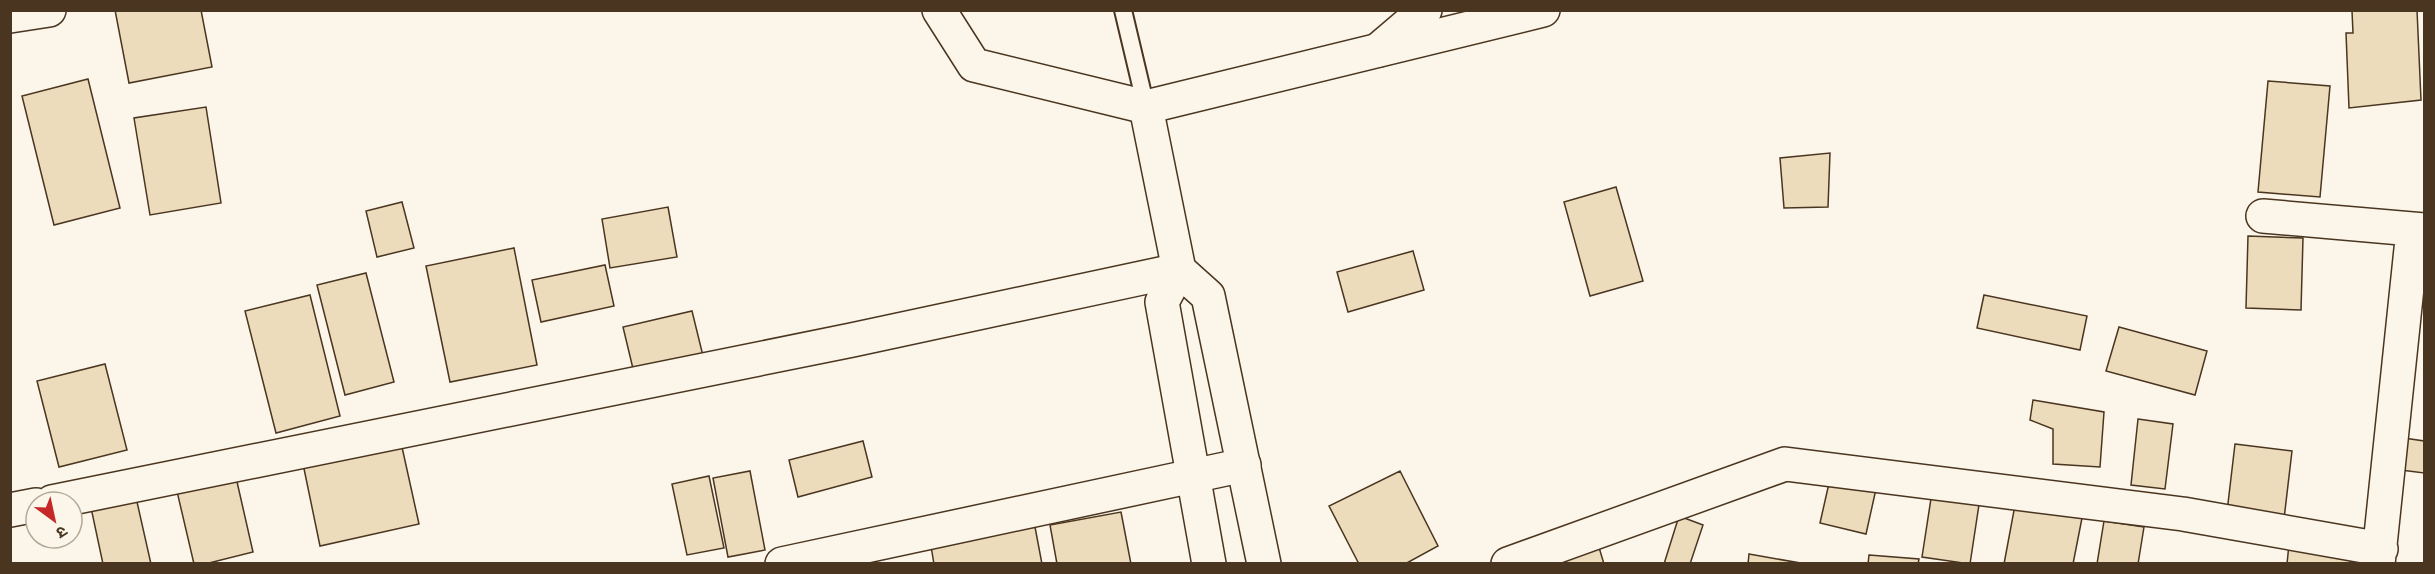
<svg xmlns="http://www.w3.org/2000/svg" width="2435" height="574" viewBox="0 0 2435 574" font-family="Signika,'Noto Sans Devanagari',sans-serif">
  <rect width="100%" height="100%" fill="#fbf6e9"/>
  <path fill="#ecdcbc" stroke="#4a3520" stroke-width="1.5" d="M115 10H201L212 67 129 83Z
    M2417 10 2421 100 2349 108 2346 33H2353L2352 11Z
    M88 79 120 208 54 225 22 96Z
    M2268 81 2330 86 2320 197 2258 192Z
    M206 107 221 203 150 215 134 118Z
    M1830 153 1828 207 1784 208 1780 158Z
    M1616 187 1643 281 1590 296 1564 202Z
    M402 202 414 248 377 257 366 211Z
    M668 207 677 257 610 268 602 219Z
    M2248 236 2303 238 2301 310 2246 308Z
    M514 248 537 365 450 382 426 266Z
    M1413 251 1424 290 1348 312 1337 272Z
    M605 265 614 306 541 322 532 280Z
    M366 273 394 382 345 395 317 285Z
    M310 295 340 416 276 433 245 311Z
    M1984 295 2087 316 2080 350 1977 328Z
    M692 311 704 360 635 377 623 327Z
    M2119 327 2207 351 2195 395 2106 371Z
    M105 364 127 450 59 467 37 381Z
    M2033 400 2104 412 2100 467 2053 464V429L2030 420Z
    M2138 419 2173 424 2165 489 2131 485Z
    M2397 437 2424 441V473L2393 469Z
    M400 438 419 524 320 546 302 459Z
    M863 441 872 477 798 497 789 460Z
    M2235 444 2292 451 2284 519 2227 512Z
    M1832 470 1878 480 1866 534 1820 523Z
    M750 471 765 550 728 557 713 478Z
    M1400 471 1438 546 1405 564H1359L1329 506Z
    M235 473 253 552 205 564H194L176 487Z
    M709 476 724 548 687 555 672 484Z
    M1932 492 1980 498 1970 564 1922 557Z
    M135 493 151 564H103L90 503Z
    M2015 505 2082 518 2073 564H2004Z
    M1121 512 1131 564H1057L1050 525Z
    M1679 516 1703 525 1690 564H1664Z
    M2104 521 2144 527 2138 564H2097Z
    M1035 527 1042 564H934L931 546Z
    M1598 544 1604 564H1530Z
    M2289 544 2351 551 2350 564H2287Z
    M1749 554 1800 563V564H1748Z
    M1869 555 1919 559 1918 564H1868Z"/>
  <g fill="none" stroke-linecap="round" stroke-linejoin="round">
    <defs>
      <path id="lane" d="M1123 10 1146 107"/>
      <path id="street" d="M939 10 974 65 1146 107
        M10 16 49 10
        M1378 50 1425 10
        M2263 216 2424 230
        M52 502 852 340 1179 270
        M10 510 36 505
        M782 564 1244 465
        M1508 564 1785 464 2183 514 2381 549
        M2378 564 2413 230"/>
      <path id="secondary" d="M1179 270 1162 302 1209 564
        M1264 564 1208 296 1179 270 1146 107 1543 10"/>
    </defs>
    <use href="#lane" stroke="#4a3520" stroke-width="20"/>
    <use href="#street" stroke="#4a3520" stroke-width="36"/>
    <use href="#secondary" stroke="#4a3520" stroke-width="36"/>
    <use href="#lane" stroke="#fbf6e9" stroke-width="16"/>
    <use href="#street" stroke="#fbf6e9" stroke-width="33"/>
    <use href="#secondary" stroke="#fbf6e9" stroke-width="33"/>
  </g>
  <rect width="2435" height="574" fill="none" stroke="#4a3520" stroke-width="24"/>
  <g transform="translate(54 520) rotate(147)"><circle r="28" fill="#fbf6e9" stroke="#b4a999" stroke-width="1.5"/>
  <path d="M0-4.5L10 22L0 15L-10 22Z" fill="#c62828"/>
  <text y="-9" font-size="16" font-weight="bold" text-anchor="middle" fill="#4a3520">उ</text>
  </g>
</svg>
